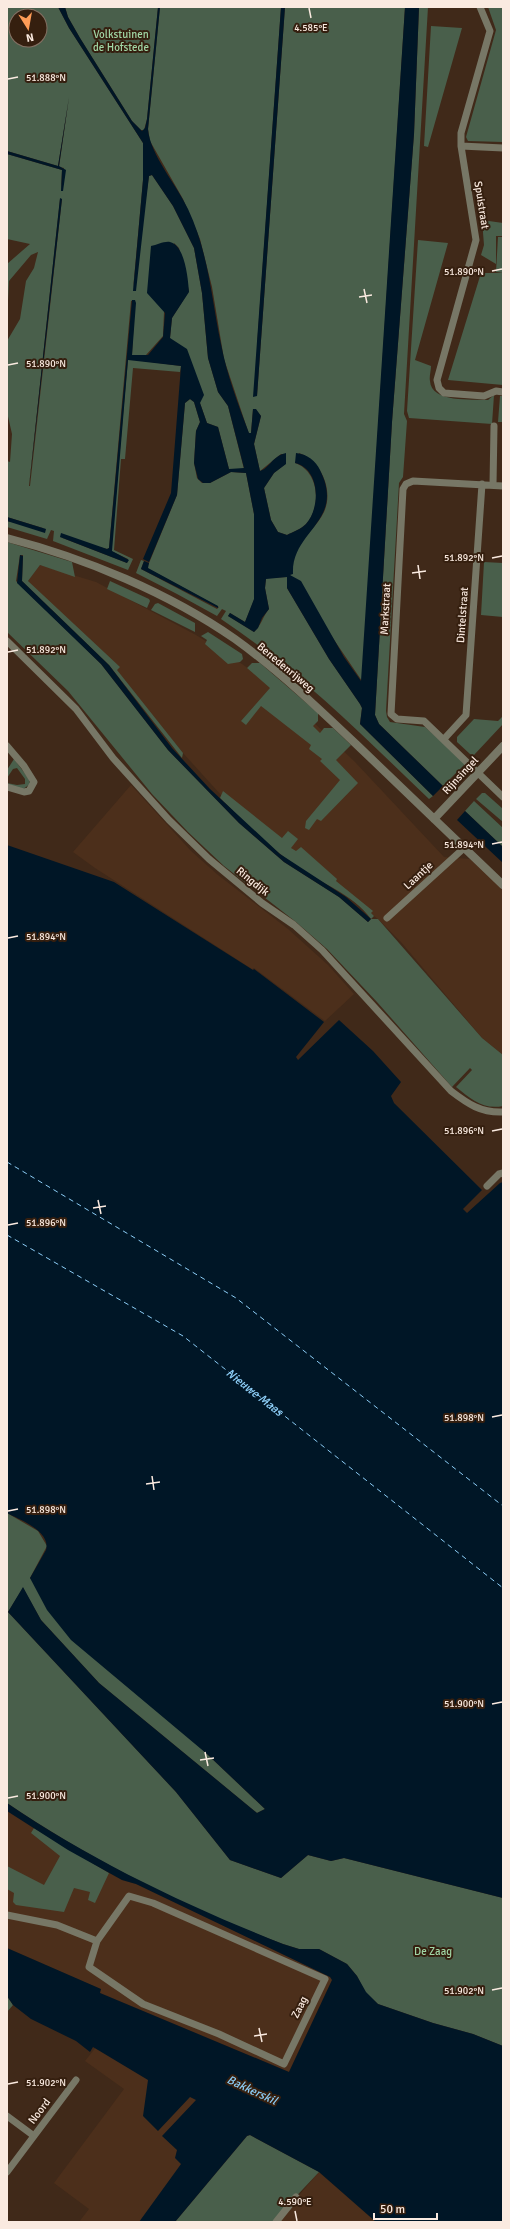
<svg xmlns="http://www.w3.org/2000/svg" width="510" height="2229" viewBox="0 0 510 2229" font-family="Signika,sans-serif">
  <rect width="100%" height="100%" fill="#402919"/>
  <path fill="#4c2f1b" d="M40 565 96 582 196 635 242 664 287 697 355 762 444 857 470 859 503 890V1055L482 1038 401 942 378 919 288 854 221 795 183 753 127 685 28 581Z
    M131 785 191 851 218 875 288 929 328 965 354 994 325 1021 254 968 252 969 95 868 73 852Z
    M7 1811 68 1850 122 1880 136 1884 331 1977 332 1980 289 2072 100 1993V1989L7 1948Z
    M108 2032 272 2114 182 2222H79L89 2209 54 2183 124 2089 85 2061Z
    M319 2172 376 2222H276Z"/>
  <path fill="#495f4b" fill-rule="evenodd" d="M7 7H58L69 28 143 143V180L133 290 149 176 152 175 173 206 194 248 202 293 208 358 218 392 228 406 244 469H229L218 427 207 423 200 403 170 338 172 318 189 291 179 248 174 243 164 312 163 336 146 355H132L135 300 131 301 109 548 107 549 60 537 127 563 128 559 111 551 128 359 181 366 180 372 133 368 125 459H121L114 550 133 559 128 570 53 541 54 531 51 530 47 539 7 527V521L46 529 7 517V461L10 462 12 434 7 412V341L20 319 26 281 34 268 38 252 31 255 9 281 7 320V264L30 244 7 239V154L62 170 61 191 64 168 59 167 69 98 58 166 7 151ZM16 16H40V40H16ZM60 199H62L30 486H29Z
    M65 7H158L147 119 144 130H141L132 121 80 38 68 17Z
    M160 7H281L257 346V396L285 7H405L362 681 290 575C293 566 292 558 297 549 304 536 318 525 324 512 334 490 321 461 299 453L295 463C319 471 322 507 306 524 301 529 293 532 287 535L278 532 271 520 264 488 274 473 284 465 286 454H281L260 471 254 444 261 416 256 410 253 409 251 433 249 434 224 359 212 287 200 239 183 199 150 141 148 129Z
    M419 7H428L404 414 407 421 403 477 399 483 386 711 387 717 390 722 425 727 466 763 443 786 379 724 375 715 392 422 414 134Z
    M488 7H503V142L468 141 466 137 496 30Z
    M431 26 462 28 428 147 424 146Z
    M482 220 503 223V236H496V264L481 255 484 245Z
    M498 237H503V273L496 272Z
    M418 240 448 243 415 360 431 366C431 371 429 377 430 381 431 403 472 399 488 400L494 395 492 424 409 418 407 411Z
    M481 273H503V385L448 380Z
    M500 396H503V422H498Z
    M190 399 194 402 200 422 196 431 194 463 197 478 202 483H210L231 472 246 473 254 514V600L245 622 230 613 228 616 254 632C261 626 263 616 269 609L265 588 266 578 287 577V588L329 659 360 704 362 708 360 724 433 796 429 799C362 735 298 670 221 619L226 611 222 609 217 616 177 594 136 573 141 560 144 561 141 569 217 609 219 607 147 568 177 495 185 403Z
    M7 542 72 562 75 577 40 565 28 581 120 667 117 670 183 753 182 758 109 665 22 581 23 555H20L16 581 101 664 168 750 239 823 284 862 339 897 368 922 371 919C353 894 320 883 296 866 268 846 244 822 220 798L223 791 282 838 288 831 298 839 291 848 296 851 301 847 337 879 336 881 373 911 371 913 374 916 371 919H378L482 1038 503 1055V1106C483 1110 471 1099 456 1087L472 1070 470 1068 452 1087 377 1002 327 949 296 922 224 866 188 832 152 794 68 691 7 632Z
    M484 562 503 563V617L481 615Z
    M110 581 149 599 150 601 147 608 107 589Z
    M158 603 195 623V632L151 610 155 604Z
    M208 632 242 654 243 659 240 662 228 664 205 644 207 640 201 636Z
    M252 663H260L318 713V721L313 726 320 733 324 728H333L351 745 336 760 358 783 321 821 317 819 309 830 305 828 306 821 340 780 320 761 322 759 309 749 311 745 261 706 246 725 241 721 270 688 247 668Z
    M503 716V724L474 755 470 754 457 742V737L474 719 498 721Z
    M14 759 29 779 30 784 22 790 7 786V783L17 785 25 784V779L17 768 13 769 7 778V770Z
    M482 793H485L503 809V822L476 799Z
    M474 801 503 828V847L465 811Z
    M7 1513 38 1531 47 1546 30 1578 207 1754 265 1809 257 1813 99 1683 41 1620 23 1588 8 1612 176 1792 230 1860 281 1878 308 1855 331 1861 344 1858 503 1898V2046L473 2034 433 2023 378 2004 365 1992 357 1976 347 1964 319 1949H299L283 1944C187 1908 92 1861 7 1803Z
    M34 1828 109 1873 95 1903 88 1900 90 1892 74 1888 64 1912 16 1905 13 1902 14 1893 7 1889V1866L44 1885 60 1856 31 1833Z
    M7 1996 13 2005 7 2012Z
    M250 2135 319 2172 272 2222H175L247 2136Z"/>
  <path fill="#001626" d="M58 7H65L68 17 80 38 132 121 142 131 145 128 147 119 158 7H160L148 129C150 155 177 185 188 209 209 254 211 297 221 344 227 375 238 404 249 433H251L253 409H256L261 416 254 444 260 471C270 468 272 456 286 453V464L274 473 264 488 271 520 278 532 287 535C293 532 301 529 306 524 321 507 320 469 295 463L296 453C307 454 316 461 320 470 346 522 291 530 293 574L290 575 301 581 344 657 361 681 405 7H419L414 134 392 422 375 715 379 724 443 786 433 796 360 724 362 708 360 704 329 659 287 588V577L266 579 265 588 269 609 262 618 258 628 254 632 228 616 230 613 245 622 254 599V514L246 473 231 472 210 483H203L198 479 194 463 196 431 200 422 194 402 190 399 185 403 177 495 149 562 143 559 171 493 181 366 128 360 112 551 129 560 127 563 60 537 61 533 107 549 109 548 132 300H135L136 303 132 355H148L163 337 165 313 147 293 151 246C157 245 164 241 170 242 185 245 188 279 189 292L172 318 170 338 187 349 204 395 200 403 207 423 218 427 229 469 244 468 228 406 218 392 208 358 202 293 194 248 173 206 152 175 149 176 136 291H133L143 180V143L69 28Z
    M281 7H285L257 396 253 397Z
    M69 97 59 166 66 170 63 191H61L62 170 7 154V151L58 166Z
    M60 198 62 199 29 487Z
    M7 517 46 529 45 533 7 521Z
    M20 555 23 556 22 581 109 665 172 748 210 789 280 854 346 897 371 919 368 922 339 897 284 862 239 823 168 750 101 664 17 583Z
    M144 561 149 563 148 568 218 606V608L141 569Z
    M465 811 503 847V863L457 820Z
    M7 845 114 882 253 970 254 969 324 1022 296 1057 298 1060 339 1020 373 1051 401 1082 391 1096 394 1103 482 1190 463 1209 467 1213 500 1183 503 1182V1898L344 1858 331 1861 308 1855 281 1878 230 1860 176 1792 8 1612 23 1587 41 1620 99 1683 257 1813 265 1809 207 1754 71 1640 47 1610 30 1578 46 1550C51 1531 20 1520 7 1513Z
    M7 1803C92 1861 187 1906 283 1944L299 1949H319L347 1964 357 1976 366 1992 378 2004 433 2023 473 2034 503 2046V2222H376L319 2172 250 2135 247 2136 175 2222H139L181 2164 175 2158 177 2150 162 2136 196 2100 190 2097 158 2131 143 2116 148 2080 93 2047 90 2052 76 2041 31 2019 13 2005 7 1996V1948L101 1989 100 1993 289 2072 332 1980 330 1977 136 1884 122 1880 68 1850 7 1811Z"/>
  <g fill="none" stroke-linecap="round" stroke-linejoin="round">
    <g stroke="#8ccdf6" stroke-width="1" stroke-dasharray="5 4" stroke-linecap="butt">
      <path d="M7 1162 236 1298 503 1506"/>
      <path id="s1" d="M7 1235 183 1336 503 1588"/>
    </g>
    <path stroke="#776" stroke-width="7" d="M480 7 490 31 461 133V146L476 240 437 380 439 388 444 393 484 396 496 391 503 392
      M461 146 503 148
      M493 485 494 426
      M503 486 413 481 406 484 403 489 391 714 397 719 424 721 503 797
      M7 641 76 709 113 758 169 820 209 859 262 903 294 925 322 950 451 1091C468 1104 481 1113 503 1112
      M444 739 466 715 482 484
      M7 746 24 766 34 782 29 791 24 792 7 787
      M387 918 464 848
      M487 1186 499 1174 503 1173
      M7 1915 57 1925 97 1941 89 1967 143 2004 219 2034 284 2064 325 1979 153 1903 129 1896 97 1941
      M7 2116 34 2136
      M7 2172 76 2080
      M276 2222 296 2197"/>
    <path stroke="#776" stroke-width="8" d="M7 538C85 558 169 593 235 639 278 670 317 707 356 744 405 791 454 838 503 885
      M434 819 503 746"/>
  </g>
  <path fill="none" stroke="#faeae0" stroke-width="1.5" d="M309 8 311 18M8 79 18 77M492 271 502 269M364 289 367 303M359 297 372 295M8 365 18 363M492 558 502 556M418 565 420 579M412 573 426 571M8 652 18 650M492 844 502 842M8 938 18 936M492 1131 502 1129M98 1200 101 1214M93 1208 106 1206M8 1225 18 1223M492 1417 502 1415M152 1476 154 1490M146 1484 160 1482M8 1511 18 1509M492 1704 502 1702M205 1752 208 1766M200 1760 214 1758M8 1798 18 1796M492 1990 502 1988M259 2028 262 2042M254 2036 267 2034M8 2084 18 2082M295 2211 297 2221"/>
  <g text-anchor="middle" stroke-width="4" stroke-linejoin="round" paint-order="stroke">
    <g font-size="11" fill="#a0d6a5" stroke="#351f0f">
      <text x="121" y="38">Volkstuinen<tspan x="121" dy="13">de Hofstede</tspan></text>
      <text x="433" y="1955">De Zaag</text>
    </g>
    <g font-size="11" fill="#faeae0" stroke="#351f0f">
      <text transform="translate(482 205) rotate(81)" y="4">Spuistraat</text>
      <text transform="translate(385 609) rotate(-87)" y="4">Markstraat</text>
      <text transform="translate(462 615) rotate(-86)" y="4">Dintelstraat</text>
      <text transform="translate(286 667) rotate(40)" y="4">Benedenrijweg</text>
      <text transform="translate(460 775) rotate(-47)" y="4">Rijnsingel</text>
      <text transform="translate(418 875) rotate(-43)" y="4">Laantje</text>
      <text transform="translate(253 881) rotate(39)" y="4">Ringdijk</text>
      <text transform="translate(299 2007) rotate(-64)" y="4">Zaag</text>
      <text transform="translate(39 2111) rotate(-53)" y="4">Noord</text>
    </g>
    <g font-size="12" font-style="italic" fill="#8ccdf6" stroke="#351f0f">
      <text dy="4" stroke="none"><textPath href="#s1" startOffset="294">Nieuwe Maas</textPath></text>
      <text transform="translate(252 2090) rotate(25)" y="4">Bakkerskil</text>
    </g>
  </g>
  <g font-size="10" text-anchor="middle" fill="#faeae0" stroke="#351f0f" stroke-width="4" stroke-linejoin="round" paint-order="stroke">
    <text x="311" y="31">4.585°E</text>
    <text x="46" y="81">51.888°N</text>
    <text x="464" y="275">51.890°N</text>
    <text x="46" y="367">51.890°N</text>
    <text x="464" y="561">51.892°N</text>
    <text x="46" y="653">51.892°N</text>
    <text x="464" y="848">51.894°N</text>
    <text x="46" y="940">51.894°N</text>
    <text x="464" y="1134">51.896°N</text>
    <text x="46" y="1226">51.896°N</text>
    <text x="464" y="1421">51.898°N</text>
    <text x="46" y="1513">51.898°N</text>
    <text x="464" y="1707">51.900°N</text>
    <text x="46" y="1799">51.900°N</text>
    <text x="464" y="1994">51.902°N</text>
    <text x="46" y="2086">51.902°N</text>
    <text x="295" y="2205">4.590°E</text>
  </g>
  <rect width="510" height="2229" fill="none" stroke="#faeae0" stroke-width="16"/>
  <g transform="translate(28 28) rotate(169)"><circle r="19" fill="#351f0f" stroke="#847063"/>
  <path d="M0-3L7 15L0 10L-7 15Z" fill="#fe9c57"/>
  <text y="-6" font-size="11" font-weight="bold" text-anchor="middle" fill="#faeae0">N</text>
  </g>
  <path d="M374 2213v6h63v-6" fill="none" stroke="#faeae0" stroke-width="2"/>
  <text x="380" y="2213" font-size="12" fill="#faeae0" stroke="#351f0f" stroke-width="3" paint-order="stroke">50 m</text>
</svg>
